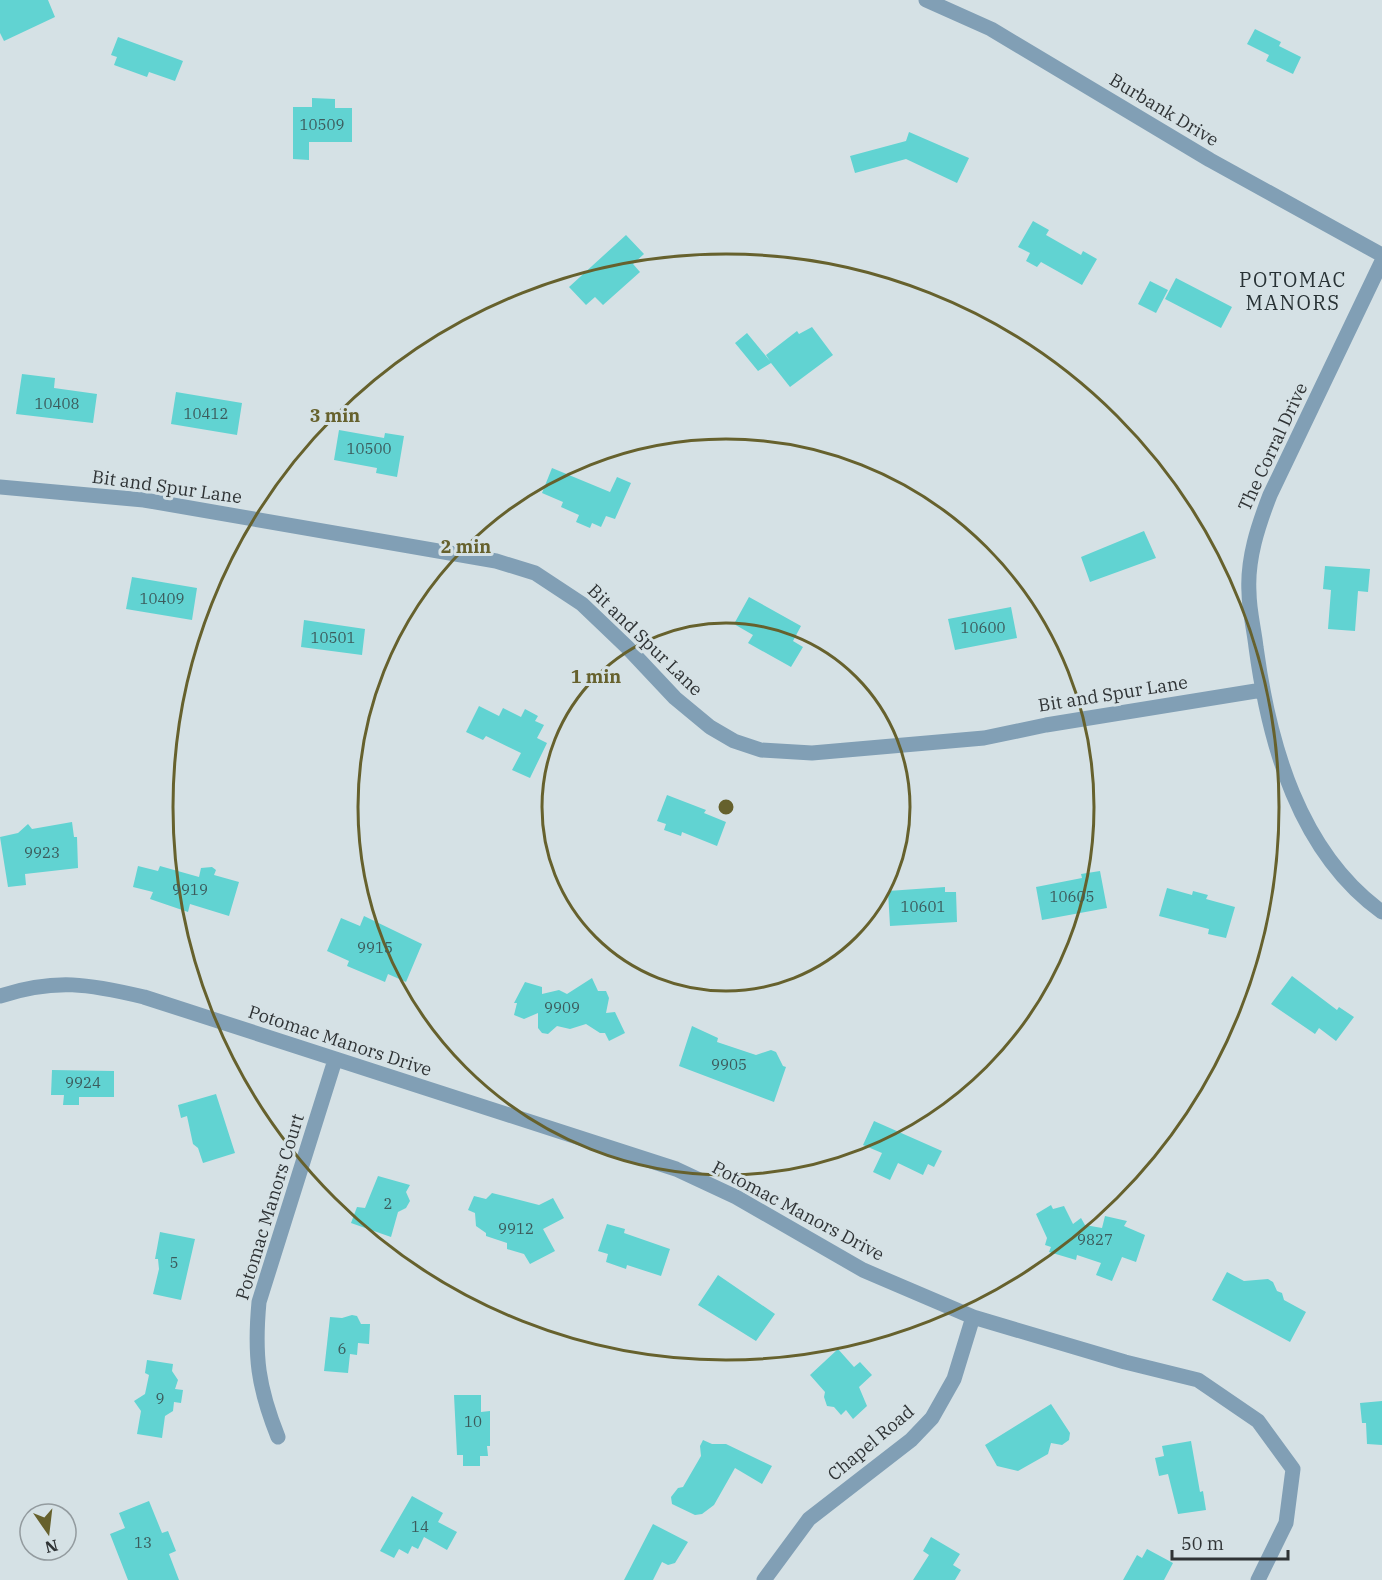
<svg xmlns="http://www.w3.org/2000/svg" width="1382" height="1580" viewBox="0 0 1382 1580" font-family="'IBM Plex Serif',serif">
  <rect width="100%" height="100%" fill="#d5e1e5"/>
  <path fill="#61d3d2" d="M0 0H48L55 17 4 41 0 33Z
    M1255 29 1281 42 1279 46 1301 57 1293 74 1266 61 1269 55 1247 44Z
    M118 37 183 61 175 81 149 72 147 77 114 65 117 57 111 55Z
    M312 98 335 99V108H352V142H309V160L293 159V107H312Z
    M909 132 969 158 957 183 906 159 855 173 850 156 906 141Z
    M1033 221 1049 230 1046 235 1081 255 1083 251 1097 259 1082 285 1041 262 1037 267 1026 261 1030 253 1018 247Z
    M626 235 644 254 633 264 640 272 603 305 595 297 586 305 569 287Z
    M1176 278 1232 307 1221 328 1165 299Z
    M1150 281 1168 290 1156 313 1138 304Z
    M812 327 833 355 790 387 771 363 758 371 735 343 747 333 770 361 766 355 797 331 799 334Z
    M22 374 55 378 54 388 97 394 93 423 16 414Z
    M176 392 242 403 237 435 171 424Z
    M339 430 384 438 385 433 404 436 397 477 376 473 377 468 334 460Z
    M552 468 610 492 617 477 631 483 615 519 606 516 601 527 592 523 590 528 576 522 579 515 561 507 563 502 542 493Z
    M1144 531 1156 558 1090 582 1081 557Z
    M1325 566 1370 569 1368 592 1358 591 1355 631 1328 629 1331 590 1323 589Z
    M132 577 197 588 192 620 126 609Z
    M749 597 801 626 793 641 803 647 791 667 748 643 753 635 734 624Z
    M1011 607 1017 638 955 650 948 619Z
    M304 620 365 629 362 655 301 647Z
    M479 706 499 716 503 708 521 717 525 709 538 716 535 721 544 725 537 738 547 743 530 778 512 770 521 753 486 736 483 740 466 732Z
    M667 795 706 810 704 813 726 822 717 846 682 832 681 836 664 830 666 824 657 821Z
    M72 822 74 837H77L78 868 25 874 26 885 8 887 0 837 18 833 28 824 32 829Z
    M138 866 158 871 160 866 199 877 201 868 212 867 216 870 214 875 239 882 229 916 190 904 188 912 150 899 153 892 133 887Z
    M1100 871 1107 908 1042 920 1036 887 1082 878 1081 874Z
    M945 887V892H956L957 922 890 926 888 891Z
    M1167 888 1192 895 1193 891 1208 895 1206 899 1235 907 1226 938 1208 934 1209 929 1159 916Z
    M364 916 422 944 406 982 388 974 385 982 347 966 349 961 327 951 341 918 360 926Z
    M1292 976 1337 1010 1339 1007 1354 1017 1336 1041 1319 1028 1315 1034 1271 1004Z
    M592 978 598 991H606L609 998 606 1013 615 1012 625 1033 609 1041 605 1033H600L586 1024 570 1029 557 1026 548 1034 542 1033 538 1028V1013L524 1019 514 1015 517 1003H514L525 982 542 987V994L559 990 567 994Z
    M692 1026 718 1038 717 1042 756 1055 771 1050 776 1052 783 1066 786 1067 774 1102 679 1066Z
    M52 1070 114 1071V1097H79V1105H63L64 1095H51Z
    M216 1094 235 1153 203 1163 198 1148 193 1144 187 1116 181 1118 178 1105Z
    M874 1121 942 1151 934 1167 928 1164 923 1175 898 1163 890 1180 873 1172 882 1153 863 1145Z
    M378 1176 410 1185 406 1192 410 1201 406 1208 398 1212 391 1237 351 1223 357 1207 365 1208Z
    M492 1193 539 1205 553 1198 564 1218 543 1229 555 1251 530 1264 524 1254 507 1249V1243L486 1236V1233L476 1226 475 1213 468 1210 474 1196 486 1199Z
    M1051 1205 1053 1209 1064 1206 1073 1224 1081 1218 1085 1225 1102 1228 1105 1216 1127 1221 1124 1226 1145 1235 1136 1262 1122 1257 1112 1281 1096 1275 1101 1263 1077 1255 1076 1260 1049 1252 1051 1247 1045 1245 1047 1238 1036 1214Z
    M607 1224 625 1229 624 1233 670 1249 661 1276 627 1265 626 1269 606 1262 608 1254 598 1251Z
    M160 1232 195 1239 181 1300 153 1294 159 1269 158 1259H155Z
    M1227 1272 1244 1281 1268 1279 1273 1282 1277 1291 1282 1293 1284 1300 1306 1312 1290 1342 1212 1300Z
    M718 1275 775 1314 756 1341 698 1305Z
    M352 1315 357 1316 361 1324H370L369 1344 358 1343 357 1355 350 1354 348 1373 324 1371 330 1317 342 1318Z
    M838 1349 854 1367 860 1362 872 1375 859 1387 867 1406 853 1419 846 1410 841 1415 834 1407 827 1406 824 1397 825 1392 810 1375Z
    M147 1360 173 1364 172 1371 178 1380 175 1389 183 1390 181 1403 174 1402 173 1411 165 1416 162 1438 137 1434 141 1411 134 1401 145 1394 149 1375 145 1373Z
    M454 1395H481V1412L490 1411V1446H487L488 1456H480V1466H463V1455H457Z
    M1382 1401V1445L1367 1444 1366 1423H1362L1360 1403Z
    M1051 1404 1070 1433 1069 1440 1062 1445 1051 1443 1048 1454 1018 1471 997 1466 985 1445Z
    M703 1440 712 1444H726L772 1466 762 1484 735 1468 714 1505 702 1514 695 1515 672 1504 671 1497 678 1488 683 1487 701 1456 700 1446Z
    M1191 1441 1200 1492 1203 1491 1206 1510 1178 1514 1168 1474 1159 1476 1155 1458 1164 1456 1162 1446Z
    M412 1496 443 1513 438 1522 457 1532 447 1550 424 1537 418 1549 412 1546 408 1554 399 1549 394 1558 380 1551Z
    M149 1501 162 1533 168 1531 176 1551 169 1554 179 1580H128L110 1534 125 1528 119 1513Z
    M653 1524 688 1542 675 1563 668 1565 662 1562 653 1580H624Z
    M931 1537 960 1554 953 1565 961 1570 955 1580H913L929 1555 923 1551Z
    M1147 1549 1173 1563 1164 1580H1123L1137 1555 1142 1558Z"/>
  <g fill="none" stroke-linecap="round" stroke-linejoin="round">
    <path stroke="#819fb5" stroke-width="15" d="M926 0 991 29 1210 160 1382 255
      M1382 261 1270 495C1258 526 1247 559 1249 592 1249 610 1254 629 1256 647 1269 744 1299 852 1382 912
      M0 487 144 500 496 561 535 573 582 604 627 647 675 698 710 727 734 741 761 750 812 753 984 738 1046 725 1262 690
      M0 996C56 978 89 984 144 997L676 1169 736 1197 863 1270 973 1317 1125 1362 1198 1380 1258 1421 1293 1469 1286 1523 1258 1580
      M278 1437C258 1387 254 1356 259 1302L335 1060
      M764 1580 809 1519 911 1440 932 1418 954 1379 973 1317"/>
  </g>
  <g fill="none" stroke="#66612d" stroke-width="3">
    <circle cx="726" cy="807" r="184"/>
    <circle cx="726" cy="807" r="368"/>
    <circle cx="726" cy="807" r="553"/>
  </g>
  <g text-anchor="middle" stroke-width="6" stroke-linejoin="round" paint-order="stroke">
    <g font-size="15" fill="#3c5b5c">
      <text x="322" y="130">10509</text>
      <text x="57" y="409">10408</text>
      <text x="206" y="419">10412</text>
      <text x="369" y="454">10500</text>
      <text x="162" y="604">10409</text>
      <text x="983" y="633">10600</text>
      <text x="333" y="643">10501</text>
      <text x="42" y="858">9923</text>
      <text x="190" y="895">9919</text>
      <text x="1072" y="902">10605</text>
      <text x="923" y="912">10601</text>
      <text x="375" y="953">9915</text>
      <text x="562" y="1013">9909</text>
      <text x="729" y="1070">9905</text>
      <text x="83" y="1088">9924</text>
      <text x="388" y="1209">2</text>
      <text x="516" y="1234">9912</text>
      <text x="1095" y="1245">9827</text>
      <text x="174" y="1268">5</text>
      <text x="342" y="1354">6</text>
      <text x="160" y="1404">9</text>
      <text x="473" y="1427">10</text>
      <text x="420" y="1532">14</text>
      <text x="143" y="1548">13</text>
    </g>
    <g font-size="18" fill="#2f3335" stroke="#d5e1e5">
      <text transform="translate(1164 110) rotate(31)" y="6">Burbank Drive</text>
      <text transform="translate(1273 447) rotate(-65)" y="6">The Corral Drive</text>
      <text transform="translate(167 487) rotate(8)" y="6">Bit and Spur Lane</text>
      <text transform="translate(645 640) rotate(44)" y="6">Bit and Spur Lane</text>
      <text transform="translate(1113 694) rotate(-9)" y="6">Bit and Spur Lane</text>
      <text transform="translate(340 1041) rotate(18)" y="6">Potomac Manors Drive</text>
      <text transform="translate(270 1207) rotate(-73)" y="6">Potomac Manors Court</text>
      <text transform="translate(798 1211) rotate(28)" y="6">Potomac Manors Drive</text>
      <text transform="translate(871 1443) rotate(-40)" y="6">Chapel Road</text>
    </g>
    <g font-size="20" letter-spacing="1.5" fill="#283235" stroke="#d5e1e5">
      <text x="1293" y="287">POTOMAC<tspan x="1293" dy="23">MANORS</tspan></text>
    </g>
  </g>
  <circle cx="726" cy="807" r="9" fill="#66612d" stroke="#d5e1e5" stroke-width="3"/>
  <g font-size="18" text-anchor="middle" font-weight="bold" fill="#66612d" stroke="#d5e1e5" stroke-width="6" stroke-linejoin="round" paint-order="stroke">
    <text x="335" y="422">3 min</text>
    <text x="466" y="553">2 min</text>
    <text x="596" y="683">1 min</text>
  </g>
  <g transform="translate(48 1532) rotate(166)"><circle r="28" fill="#d5e1e5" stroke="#939b9f" stroke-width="1.5"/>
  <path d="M0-4.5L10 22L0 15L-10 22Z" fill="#66612d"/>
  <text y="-9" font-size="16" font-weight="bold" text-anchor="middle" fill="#2f3335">N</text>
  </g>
  <path d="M1172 1550v9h116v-9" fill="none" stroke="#2f3335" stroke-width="3"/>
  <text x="1181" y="1550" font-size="18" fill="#2f3335" stroke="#d5e1e5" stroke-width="4.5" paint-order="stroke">50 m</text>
</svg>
